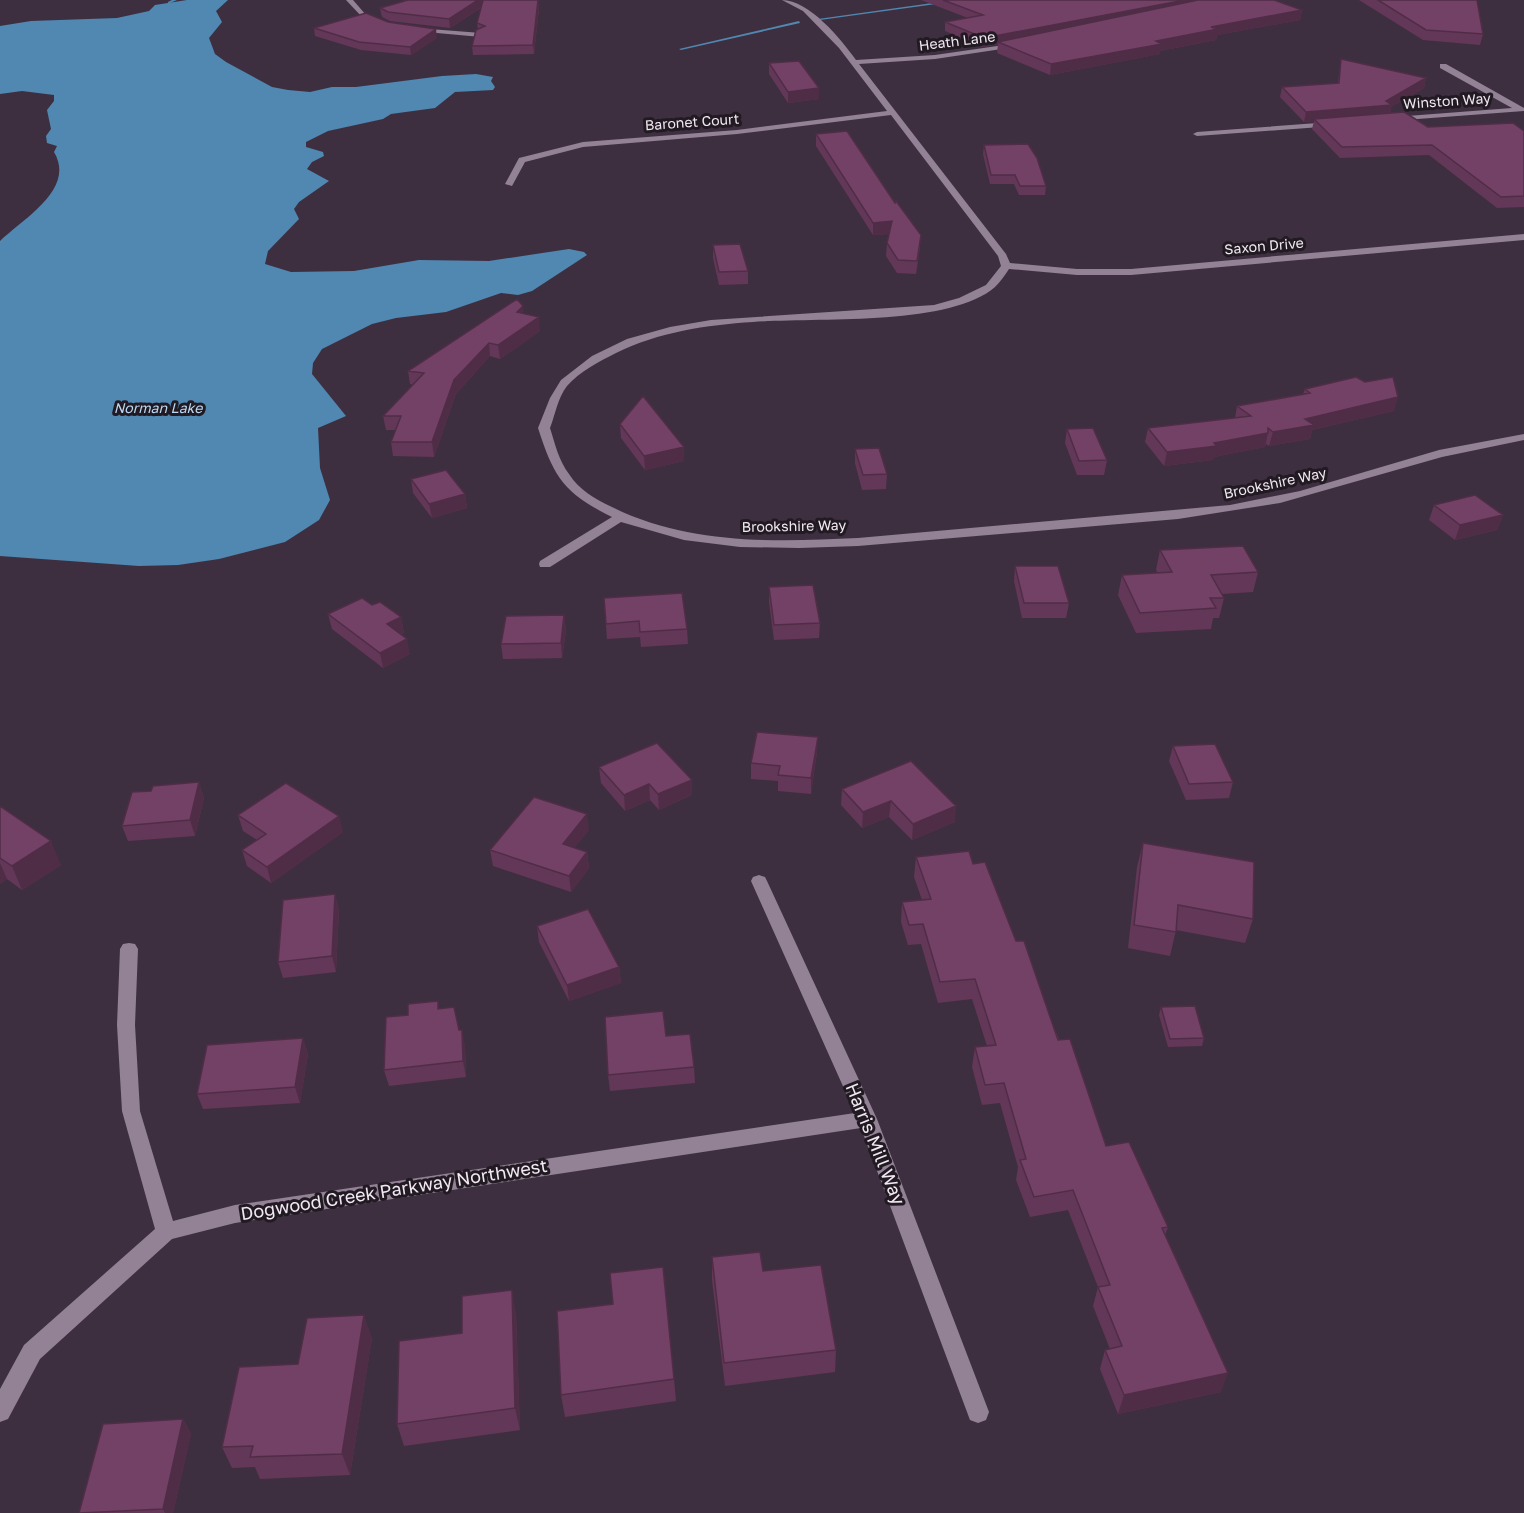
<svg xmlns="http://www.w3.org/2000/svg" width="1524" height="1513" viewBox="0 0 1524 1513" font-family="'Golos Text',sans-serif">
  <rect width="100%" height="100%" fill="#3e2f40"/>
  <path fill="#5088b2" d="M187 0H228L216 11 222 22 209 38 215 54 226 62 272 87 288 90 310 92 332 87H356L442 76 476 74 493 77 491 81 495 87 493 90 455 92 435 108 391 114 383 119 328 131 306 142V147L323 152 324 156 312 162 307 169 329 181 299 202 294 209 299 219 268 251 265 264 291 272 354 271 419 260 489 261 569 249 584 252 587 255 532 291 518 295 501 293 446 312 396 318 372 324 322 349 313 363 312 374 346 416 318 428 320 468 330 500 319 520 285 542 219 559 178 565 139 566 0 556V241C24 218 76 189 54 152L57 146 47 143 46 136 51 129 47 110 54 101V95L22 91 0 94V26L31 21 117 18 149 11 155 5Z"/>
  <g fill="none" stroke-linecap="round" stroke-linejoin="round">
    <path fill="#5088b2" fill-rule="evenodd" d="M172 0H177L168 4V2Z
      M954 0H965L820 20 818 19Z
      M799 21 800 23 681 50 679 49Z"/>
    <path fill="#938295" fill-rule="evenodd" d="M346 0H353L366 15 382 22 379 24 362 17Z
      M782 0C809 0 841 39 856 60L935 55 1018 43 1015 47 935 59 859 64 1006 254 1010 263 1077 269H1131L1524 234V240L1131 275H1077L1009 269C1005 275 1000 282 995 287 949 327 814 317 753 322 706 325 659 332 616 353 600 361 579 372 567 386 558 397 555 415 550 428 555 444 559 461 569 474 579 490 595 499 612 507 688 545 775 542 858 538L1230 505 1300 491 1439 450 1524 434V440L1442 457 1280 503 1178 519 858 546 799 548 740 547 684 540 621 522 550 567H540L539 564 540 561 612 517C564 493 554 478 538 428L550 398 561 380 592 356 627 339 670 327 711 320 934 305 959 298 986 285 1001 266 998 256 891 115 737 134 583 147 525 162 512 186 505 184 519 158 583 142 737 130 887 111 839 48 803 11Z
      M417 28 481 33 484 35 481 37 415 31Z
      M1440 64H1446L1524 108V111L1391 121 1390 119 1394 117 1512 108 1440 68Z
      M1331 122H1334V126L1197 136 1193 134 1197 132Z
      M759 875 765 877 767 881 877 1119 989 1412 986 1420 978 1423 970 1420 861 1128 235 1223 172 1239 40 1359 8 1419 0 1422V1389L24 1345 155 1229 122 1111 117 1025 120 949 123 944 129 943 135 944 138 949 135 1025 140 1111 173 1221 235 1205 855 1113 751 881 753 877Z"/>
  </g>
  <path fill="#633758" d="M404 0H538L539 9 534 54 473 55 472 46 478 29 477 23 481 8 450 28 390 21 382 17 380 8 404 1Z
    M921 0H1274L1302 10 1300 20 1217 35 1216 40 1160 51V54L1050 75 997 53 998 44 983 47 945 31V22L968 18Z
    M1359 0H1477L1483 34 1480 45 1423 40Z
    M388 22 437 38 411 55 361 50 315 36 314 28Z
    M1341 59 1426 78 1424 88 1391 107 1390 113 1428 127 1524 131V207L1497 208 1429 155 1340 158 1312 129 1314 121 1304 122 1280 97 1282 87 1338 83Z
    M769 63 819 99 788 103 769 74Z
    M816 134 895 203 920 248 916 274 897 273 886 256 887 243 889 234 873 235 816 146Z
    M984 145 1046 186 1045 195H1019L1014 184H990L983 154Z
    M713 245 748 271V284L719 285 713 258Z
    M524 313 540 331 500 359 490 356 456 394 434 457 393 456 391 442 396 430H386L383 416 413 385 410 384 408 371Z
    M1305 389 1394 411 1312 430 1310 439 1269 446 1266 444 1265 447 1214 457 1213 460 1164 466 1145 442 1148 428 1235 418 1237 406 1303 394Z
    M620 424 684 447V461L645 470 621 438Z
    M1067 429 1107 460 1104 475H1077L1065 443Z
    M855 449 887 474 886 489 862 490 855 463Z
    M411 479 465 494 467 508 432 518 413 493Z
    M1434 505 1503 515 1497 530 1455 540 1429 520Z
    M1160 550 1258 572 1253 592 1222 594 1224 598 1219 618H1213L1211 629 1136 633 1118 595 1122 575 1158 573 1156 570Z
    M1015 566 1069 603 1066 618H1022L1014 581Z
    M769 587 820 623 819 638 774 640 769 602Z
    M604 598 687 629 688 644 641 647 640 637 607 639Z
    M372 605 401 617 404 633 401 634 410 654 383 668 332 629 328 614Z
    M564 615 566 631 562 658 503 659 501 644Z
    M1173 746 1233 782 1229 798 1186 800 1169 761Z
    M817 752 811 794 778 791V781L751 779V763Z
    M911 761 955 822 912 840 889 817 862 828 841 805 842 789Z
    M599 767 692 795 659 810 650 800 625 811 601 783Z
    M199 782 204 798 195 836 128 841 122 826 151 791Z
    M0 806 61 865 22 890 7 879 0 884Z
    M238 815 343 832 271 883 247 866 242 850 257 840 243 831Z
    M589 830 574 848 587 852 589 868 571 892 493 866 490 850Z
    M1143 843 1253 919 1245 943 1176 930 1170 956 1128 948 1137 867Z
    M916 857 973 864 1016 941 1106 1146 1168 1227 1165 1235 1221 1392 1118 1414 1100 1369 1105 1350 1110 1349 1093 1306 1098 1287 1068 1210 1030 1217 1016 1180 1018 1167 1000 1103 982 1105 972 1067 975 1047 987 1046 972 999 938 1003 921 944 908 945 901 922 902 902 922 900 914 877Z
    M335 894 339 910 336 972 283 978 278 962Z
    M537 926 619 967 621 983 569 1001 539 942Z
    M1161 1007 1204 1038 1202 1046 1168 1047 1159 1015Z
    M439 1008 459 1030 465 1046 466 1077 389 1086 384 1070 408 1015Z
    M666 1036 694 1067 695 1083 610 1091 608 1075Z
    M303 1038 308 1054 300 1103 203 1109 197 1094Z
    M712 1257 763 1271 836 1350 835 1372 725 1386 712 1280Z
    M516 1313 520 1430 404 1446 397 1424 462 1333Z
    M372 1338 350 1475 260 1479 255 1467 232 1468 222 1447 298 1364Z
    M674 1379 676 1401 565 1417 561 1395Z
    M183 1419 191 1434 173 1513H79Z"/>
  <path fill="#502d47" d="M478 0H484L485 5 450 28 449 19Z
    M538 0 539 9 534 54 533 45Z
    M1185 0H1226L998 42V44L983 47 984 38Z
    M1302 10 1300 20 1217 35 1216 40 1160 51V54L1050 75 1051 64 1156 41 1211 27Z
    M436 29 437 38 411 55 410 47Z
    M1426 78 1424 88 1391 107 1389 115 1314 119V121L1304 122 1306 112 1386 101Z
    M819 88V99L788 103V92Z
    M892 221 891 234 873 235V223Z
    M523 306 524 319 517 312Z
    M539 317 540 331 500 359 498 345Z
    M489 343 490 356 456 394 434 457 432 442 454 380Z
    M1398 397 1394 411 1312 430 1310 439 1269 446 1273 432 1305 419Z
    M1268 433 1265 447 1214 457 1213 460 1164 466 1167 452Z
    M684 447V461L645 470 644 456Z
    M465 494 467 508 432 518 429 504Z
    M1503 515 1497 530 1455 540 1460 525Z
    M564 615 566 631 562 658 561 643Z
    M401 617 404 633 390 640 387 624Z
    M407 639 410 654 383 668 380 653Z
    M818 737 817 752 811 794V778Z
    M692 780V795L659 810 658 794Z
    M199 782 204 798 195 836 190 820Z
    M649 784 650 800 625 811 624 795Z
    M891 801 889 817 862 828 863 812Z
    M956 806 955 822 912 840 913 824Z
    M587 814 589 830 565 860 563 844Z
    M339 816 343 832 271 883 267 867Z
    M51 841 61 865 22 890 12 866Z
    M587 852 589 868 571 892 569 876Z
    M0 863 7 879 0 884Z
    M335 894 339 910 336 972 332 956Z
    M619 967 621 983 569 1001 567 985Z
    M462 1030 465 1046 466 1077 463 1061Z
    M303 1038 308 1054 300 1103 295 1087Z
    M512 1290 516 1313 520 1430 515 1408Z
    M364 1315 372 1338 350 1475 342 1454Z
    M1228 1373 1221 1392 1118 1414 1124 1395Z
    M183 1419 191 1434 173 1513H165L163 1509Z"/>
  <path fill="#734066" stroke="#502d47" stroke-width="1.5" d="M408 0H478L449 19 388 12 380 8Z
    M483 0H538L533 45 472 46 476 30 485 26 477 23Z
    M943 0H1185L984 38 945 22 983 15Z
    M1198 0H1274L1302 10 1211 27 1218 29 1156 41 1162 44 1051 64 998 42Z
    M1378 0H1477L1483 34 1426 30Z
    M366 13 388 22 436 29 410 47 359 42 314 28Z
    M1341 59 1426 78 1386 101 1392 105 1306 112 1282 87 1339 83Z
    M799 61 819 88 788 92 769 63Z
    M1404 112 1428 127 1513 123 1524 131V196L1501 197 1432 145 1342 147 1314 119Z
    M847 131 895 203 896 201 921 235 917 261 898 260 887 243 892 221 873 223 816 134Z
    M1028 144 1037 158 1046 186H1020L1015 175H991L984 145Z
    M740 244 748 271 719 272 713 245Z
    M517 299 523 306 517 312 539 317 498 345 489 343 454 380 432 442H391L401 416H383L424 373 408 371Z
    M1356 377 1365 382 1393 377 1398 397 1305 419 1314 425 1273 432 1268 428V433L1214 443 1217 446 1167 452 1148 428 1251 416 1237 406 1310 393 1305 389Z
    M643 396 684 447 644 456 620 424Z
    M1093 428 1107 460 1079 461 1067 429Z
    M879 448 887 474 863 475 855 449Z
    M446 470 465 494 429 504 411 479Z
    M1475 495 1503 515 1460 525 1434 505Z
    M1243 546 1258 572 1211 575 1224 598H1210L1216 608 1140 613 1122 575 1172 572 1160 550Z
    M1015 566H1058L1069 603H1024Z
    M813 585 820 623 774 625 769 587Z
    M682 593 687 629 640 632 639 621 606 624 604 598Z
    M362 598 372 605 380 602 401 617 387 624 407 639 380 653 328 614Z
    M564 615 561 643 501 644 506 616Z
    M757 732 818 737 811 778 778 775 780 766 751 763Z
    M657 743 692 780 658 794 649 784 624 795 599 767Z
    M1215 744 1233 782 1189 784 1173 746Z
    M911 761 956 806 913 824 891 801 863 812 842 789Z
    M199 782 190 820 122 826 132 792 151 791 153 786Z
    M286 783 339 816 267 867 242 850 266 834 238 815Z
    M534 797 587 814 563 844 587 852 569 876 490 850Z
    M0 806 51 841 12 866 0 858Z
    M1143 843 1254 862 1253 919 1178 905 1176 932 1134 925Z
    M969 851 973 864 985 862 1016 941H1024L1058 1040 1070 1039 1106 1146 1129 1142 1168 1227 1162 1228 1228 1373 1124 1395 1105 1350 1122 1346 1098 1287 1110 1285 1073 1190 1034 1197 1020 1160 1026 1159 1004 1083 985 1085 975 1047 996 1045 975 979 940 982 923 924 909 925 902 902 931 899 916 857Z
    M335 894 332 956 278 962 283 900Z
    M588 909 619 967 567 985 537 926Z
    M438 1001V1009L454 1007 459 1030H462L463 1061 384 1070 386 1017 408 1015V1004Z
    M1195 1006 1204 1038 1170 1039 1161 1007Z
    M663 1011 666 1036 690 1034 694 1067 608 1075 605 1017Z
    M303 1038 295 1087 197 1094 207 1045Z
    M760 1252 763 1271 821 1265 836 1350 724 1363 712 1257Z
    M663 1267 674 1379 561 1395 557 1311 613 1304 610 1273Z
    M512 1290 515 1408 397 1424 399 1341 462 1333V1296Z
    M364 1315 342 1454 250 1457 253 1446 222 1447 239 1367 298 1364 307 1318Z
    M183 1419 163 1509 79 1513 103 1424Z"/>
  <g text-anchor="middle" stroke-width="6" stroke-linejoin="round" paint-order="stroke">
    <g font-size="14" fill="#f2e8f3" stroke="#211a22">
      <text transform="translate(957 41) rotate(-7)" y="5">Heath Lane</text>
      <text transform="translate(1447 101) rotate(-4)" y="5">Winston Way</text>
      <text transform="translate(692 122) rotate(-4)" y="5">Baronet Court</text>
      <text transform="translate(1264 246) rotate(-5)" y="5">Saxon Drive</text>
      <text transform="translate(1275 483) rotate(-12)" y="5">Brookshire Way</text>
      <text transform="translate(794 526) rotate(-1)" y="5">Brookshire Way</text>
    </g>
    <g font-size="14" font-style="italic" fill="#bbd9f2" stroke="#211a22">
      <text x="158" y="413">Norman Lake</text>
    </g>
    <g font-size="18" fill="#f2e8f3" stroke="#211a22">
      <text transform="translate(875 1144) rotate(68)" y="6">Harris Mill Way</text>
      <text transform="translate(394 1190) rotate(-9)" y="6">Dogwood Creek Parkway Northwest</text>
    </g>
  </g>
</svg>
